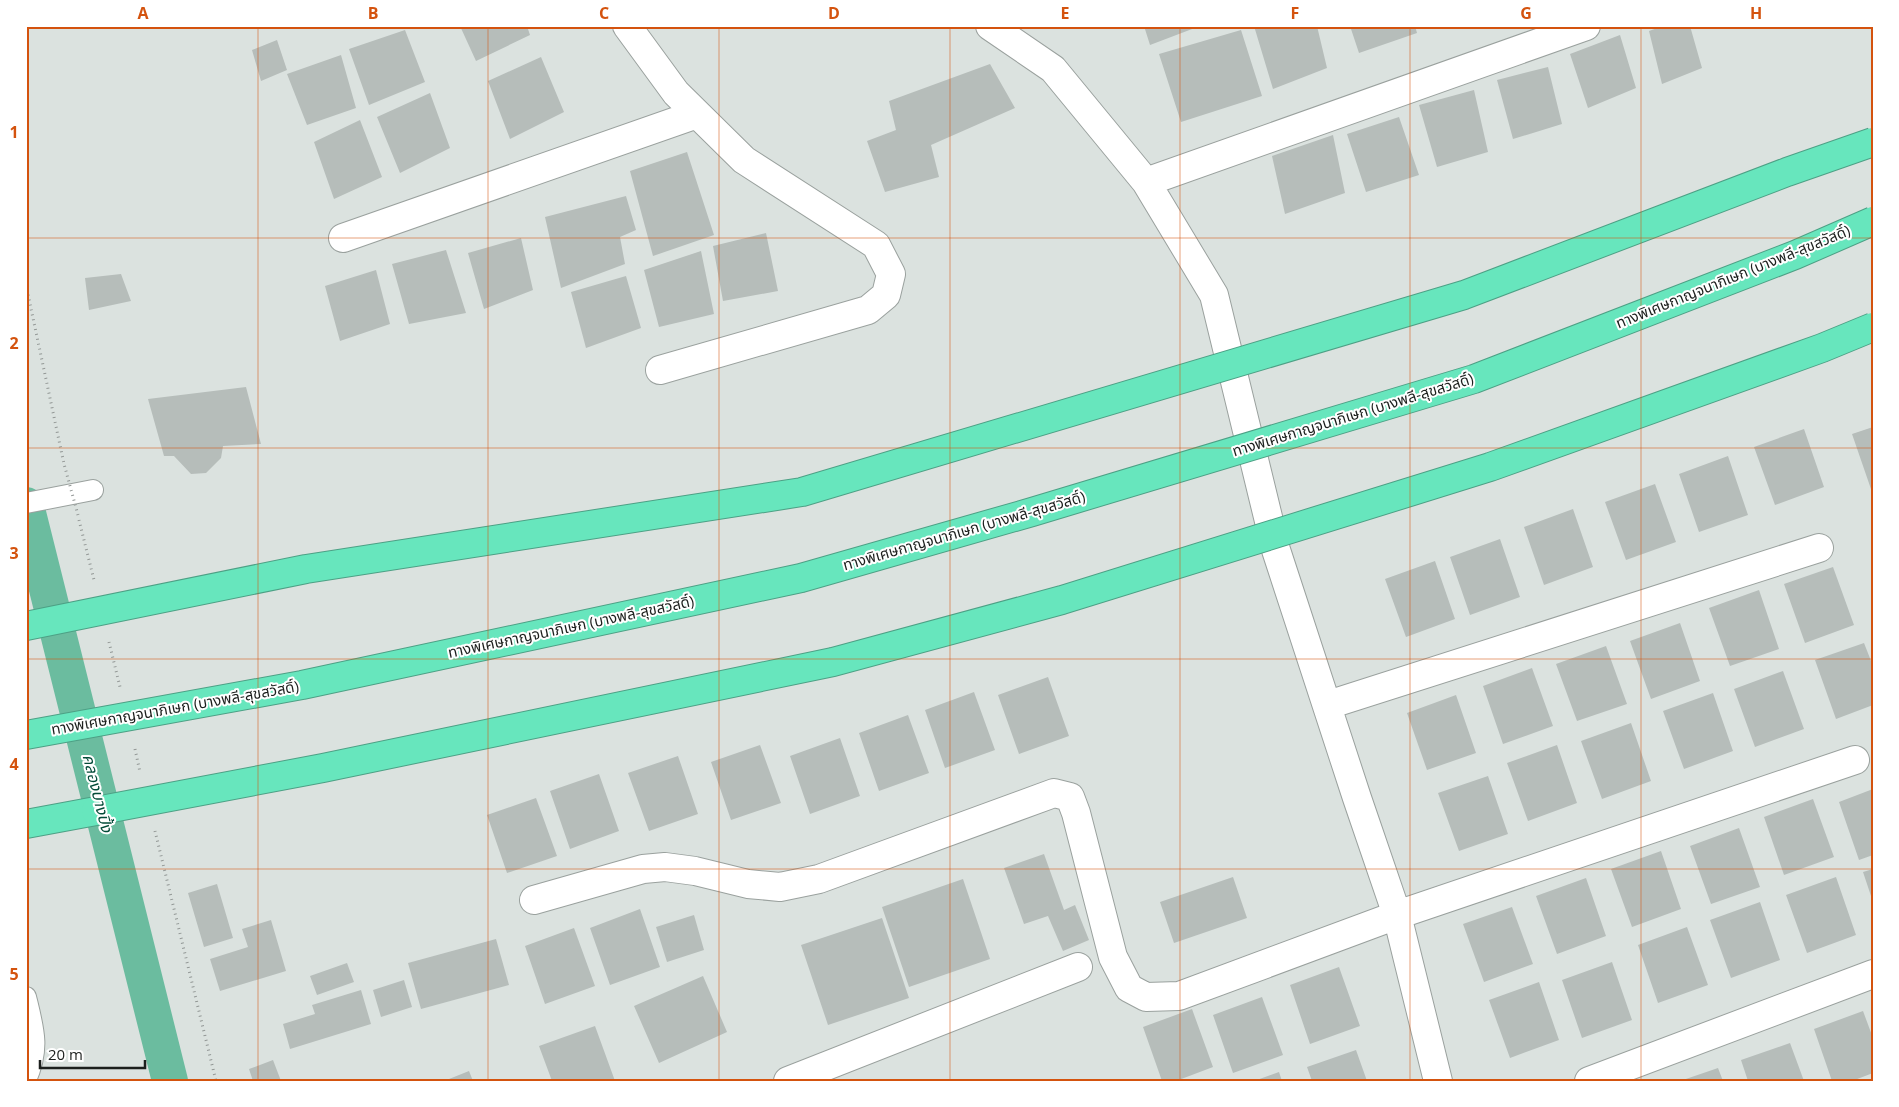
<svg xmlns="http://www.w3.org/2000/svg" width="1899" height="1107" viewBox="0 0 1899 1107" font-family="'Open Sans','Noto Sans Thai',sans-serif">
  <rect width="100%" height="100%" fill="#dbe2df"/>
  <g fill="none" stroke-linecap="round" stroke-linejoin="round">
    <path stroke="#6bbc9f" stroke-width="36" d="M26 505 170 1081"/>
  </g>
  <path fill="#b6bdba" d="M460 26H527L530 35 476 61Z
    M1144 26H1200L1150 45Z
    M1254 26H1317L1327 68 1273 89Z
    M1350 26H1415L1417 33 1359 53Z
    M1663 26H1690L1702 68 1662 84 1649 31Z
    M405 30 425 82 369 105 349 49Z
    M1241 30 1262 96 1181 122 1159 54Z
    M1620 35 1636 88 1588 108 1570 54Z
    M277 40 287 70 261 81 252 50Z
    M341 55 356 108 307 125 287 74Z
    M541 57 564 112 510 139 488 81Z
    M990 64 1015 108 931 145 939 177 885 192 867 141 896 130 889 101Z
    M1548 67 1562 124 1513 139 1497 80Z
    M1474 90 1488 152 1437 167 1419 105Z
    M430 93 450 148 400 173 377 117Z
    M1399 117 1419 175 1366 192 1347 134Z
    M360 120 382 177 334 199 314 142Z
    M1333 135 1345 193 1285 214 1272 156Z
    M687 152 714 235 653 256 630 171Z
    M626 196 636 230 620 237 625 264 561 288 545 217Z
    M766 233 778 291 723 301 713 246Z
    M521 238 533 290 484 309 468 253Z
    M446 250 466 313 409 324 392 264Z
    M701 251 714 314 659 327 644 270Z
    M376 270 390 324 340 341 325 286Z
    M121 274 131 301 89 310 85 278Z
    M626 276 641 328 586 348 571 292Z
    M246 387 261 444 223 446 221 458 206 473 191 474 174 456H164L148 399Z
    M1873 427V492H1872L1852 434Z
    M1804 429 1824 487 1775 505 1754 447Z
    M1728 456 1748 515 1699 532 1679 474Z
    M1655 484 1676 542 1626 560 1605 502Z
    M1573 509 1593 567 1544 585 1524 527Z
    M1500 539 1520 597 1470 615 1450 557Z
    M1435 561 1455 619 1406 637 1385 579Z
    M1833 567 1854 625 1805 643 1784 584Z
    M1759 590 1779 649 1730 666 1709 608Z
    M1680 623 1700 681 1651 699 1630 641Z
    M1864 643 1873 666V705L1836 719 1815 660Z
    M1606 646 1627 704 1577 721 1556 664Z
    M1532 668 1553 726 1503 744 1483 686Z
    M1783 671 1804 729 1755 747 1734 689Z
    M1048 677 1069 736 1019 754 998 695Z
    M974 692 995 750 945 768 925 710Z
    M1713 693 1733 751 1684 769 1663 711Z
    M1456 695 1476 753 1427 770 1407 713Z
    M908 715 929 773 879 791 859 733Z
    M1631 723 1651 781 1602 799 1581 741Z
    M840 738 860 796 810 814 790 756Z
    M760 745 781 803 731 820 711 762Z
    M1557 745 1577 803 1528 821 1507 763Z
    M678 756 698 814 649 831 628 773Z
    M599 774 619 831 570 849 550 791Z
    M1488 776 1508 834 1459 851 1438 793Z
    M1873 789V855L1859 860 1839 802Z
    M536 798 557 856 507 873 487 815Z
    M1813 799 1834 857 1784 875 1764 817Z
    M1739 828 1760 887 1711 904 1690 846Z
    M1661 851 1681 909 1632 927 1611 869Z
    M1044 854 1064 910 1075 905 1089 940 1063 951 1048 916 1024 924 1004 868Z
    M1873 869V899H1872L1863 872Z
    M1233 877 1247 918 1174 943 1160 902Z
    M1836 877 1856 935 1807 953 1786 895Z
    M1586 878 1606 936 1557 954 1536 896Z
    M963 879 990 959 909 987 882 907Z
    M217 884 233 938 204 947 188 893Z
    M1760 902 1780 960 1731 978 1710 920Z
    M1512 907 1533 964 1484 982 1463 924Z
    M640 909 660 967 610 985 590 928Z
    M694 915 704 950 667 962 656 927Z
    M882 918 909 998 828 1025 801 945Z
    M271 920 286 971 220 991 210 959 248 947 242 929Z
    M1687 927 1708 985 1658 1003 1638 945Z
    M574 928 595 986 545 1004 525 946Z
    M496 939 509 985 421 1009 408 963Z
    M1612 962 1632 1020 1582 1038 1562 980Z
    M347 963 354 982 317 995 310 976Z
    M1339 967 1360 1026 1310 1044 1290 985Z
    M703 976 727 1032 659 1063 634 1006Z
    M404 980 412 1007 381 1017 373 990Z
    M1539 982 1559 1040 1510 1058 1489 1000Z
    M361 990 371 1024 290 1049 283 1024 315 1014 312 1005Z
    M1262 997 1283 1055 1233 1073 1213 1015Z
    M1192 1009 1213 1067 1176 1081H1162L1143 1027Z
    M1863 1011 1873 1038V1073L1852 1081H1832L1814 1029Z
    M595 1026 615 1081H552L539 1046Z
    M1790 1043 1804 1081H1748L1741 1060Z
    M1356 1050 1367 1081H1312L1307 1067Z
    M273 1060 281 1081H253L249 1069Z
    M1718 1068 1723 1081H1683V1080Z
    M469 1071 473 1081H444Z
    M1279 1072 1282 1081H1254Z"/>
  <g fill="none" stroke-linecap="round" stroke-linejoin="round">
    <defs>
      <path id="lane" d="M26 503 93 490
        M26 997C34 1030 40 1048 26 1080"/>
      <path id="street" d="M627 26 676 93 744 160 876 245 891 274 886 295 868 310 660 370
        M990 26 1053 69 1146 182 1214 295 1276 550 1357 798 1397 915 1438 1081
        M1146 182 1586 26
        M343 238 697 114
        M1328 705 1819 548
        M534 900 643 869 665 867 695 871 748 884 780 887 819 879 1054 793 1070 797 1076 813 1113 957 1129 988 1146 997 1179 996 1397 915 1855 760
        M788 1081 1078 967
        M1589 1081 1873 974"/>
      <path id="highway" d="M26 824 96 811"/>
    </defs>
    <use href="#lane" stroke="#9aa19e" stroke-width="22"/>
    <use href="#street" stroke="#9aa19e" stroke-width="30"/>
    <use href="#highway" stroke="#4da085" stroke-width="30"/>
    <path stroke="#939896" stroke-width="3" stroke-dasharray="1 4" stroke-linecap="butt" d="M79 520 94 580
      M109 642 120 687
      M135 749 140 772
      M155 831 216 1081"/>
    <use href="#lane" stroke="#fff" stroke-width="20"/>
    <use href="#street" stroke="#fff" stroke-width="28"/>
    <use href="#highway" stroke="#67e6bd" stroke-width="28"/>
    <defs>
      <path id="highway-bridge" d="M26 626 306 569 802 492 1464 295 1787 172 1873 142
        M26 735 302 685 801 578 1032 512 1474 379 1795 255 1873 221
        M96 811 323 768 833 662 1062 600 1490 467 1822 348 1873 327"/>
    </defs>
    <use href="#highway-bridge" stroke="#4da085" stroke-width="30" stroke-linecap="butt"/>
    <path stroke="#939896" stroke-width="3" stroke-dasharray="1 4" stroke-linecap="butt" d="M26 285 64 464 78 515"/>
    <use href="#highway-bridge" stroke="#67e6bd" stroke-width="28"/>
  </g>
  <path fill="none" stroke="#d4530e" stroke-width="1" stroke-opacity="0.55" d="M258 26V1081M488 26V1081M719 26V1081M950 26V1081M1180 26V1081M1410 26V1081M1641 26V1081M26 238H1873M26 448H1873M26 659H1873M26 869H1873"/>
  <g text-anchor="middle" stroke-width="4" stroke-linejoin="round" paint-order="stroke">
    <g font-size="15" fill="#1c1f1d" stroke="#fff">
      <text transform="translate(1733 277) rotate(-22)" y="5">ทางพิเศษกาญจนาภิเษก (บางพลี-สุขสวัสดิ์)</text>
      <text transform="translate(1353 415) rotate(-17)" y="5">ทางพิเศษกาญจนาภิเษก (บางพลี-สุขสวัสดิ์)</text>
      <text transform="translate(964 531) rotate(-16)" y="5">ทางพิเศษกาญจนาภิเษก (บางพลี-สุขสวัสดิ์)</text>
      <text transform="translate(571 627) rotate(-12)" y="5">ทางพิเศษกาญจนาภิเษก (บางพลี-สุขสวัสดิ์)</text>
      <text transform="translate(175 708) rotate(-10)" y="5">ทางพิเศษกาญจนาภิเษก (บางพลี-สุขสวัสดิ์)</text>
    </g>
    <g font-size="16" font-style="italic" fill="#034b38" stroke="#fff">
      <text transform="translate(98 793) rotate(76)" y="6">คลองบางปิ้ง</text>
    </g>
  </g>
  <rect width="1899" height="1107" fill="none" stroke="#ffffff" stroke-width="55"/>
  <path d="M40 1060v8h105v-8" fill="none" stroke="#1c1f1d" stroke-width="2.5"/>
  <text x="48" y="1060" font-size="15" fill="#1c1f1d" stroke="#ffffff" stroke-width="4" paint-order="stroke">20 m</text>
  <rect x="28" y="28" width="1844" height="1052" fill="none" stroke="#d4530e" stroke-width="2"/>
  <g font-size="16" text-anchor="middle" font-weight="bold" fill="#d4530e">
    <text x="143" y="19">A</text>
    <text x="373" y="19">B</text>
    <text x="604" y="19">C</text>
    <text x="834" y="19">D</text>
    <text x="1065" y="19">E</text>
    <text x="1295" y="19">F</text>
    <text x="1526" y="19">G</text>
    <text x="1756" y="19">H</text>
    <text x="14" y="138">1</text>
    <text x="14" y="349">2</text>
    <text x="14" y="559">3</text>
    <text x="14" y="770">4</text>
    <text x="14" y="980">5</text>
  </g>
</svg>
